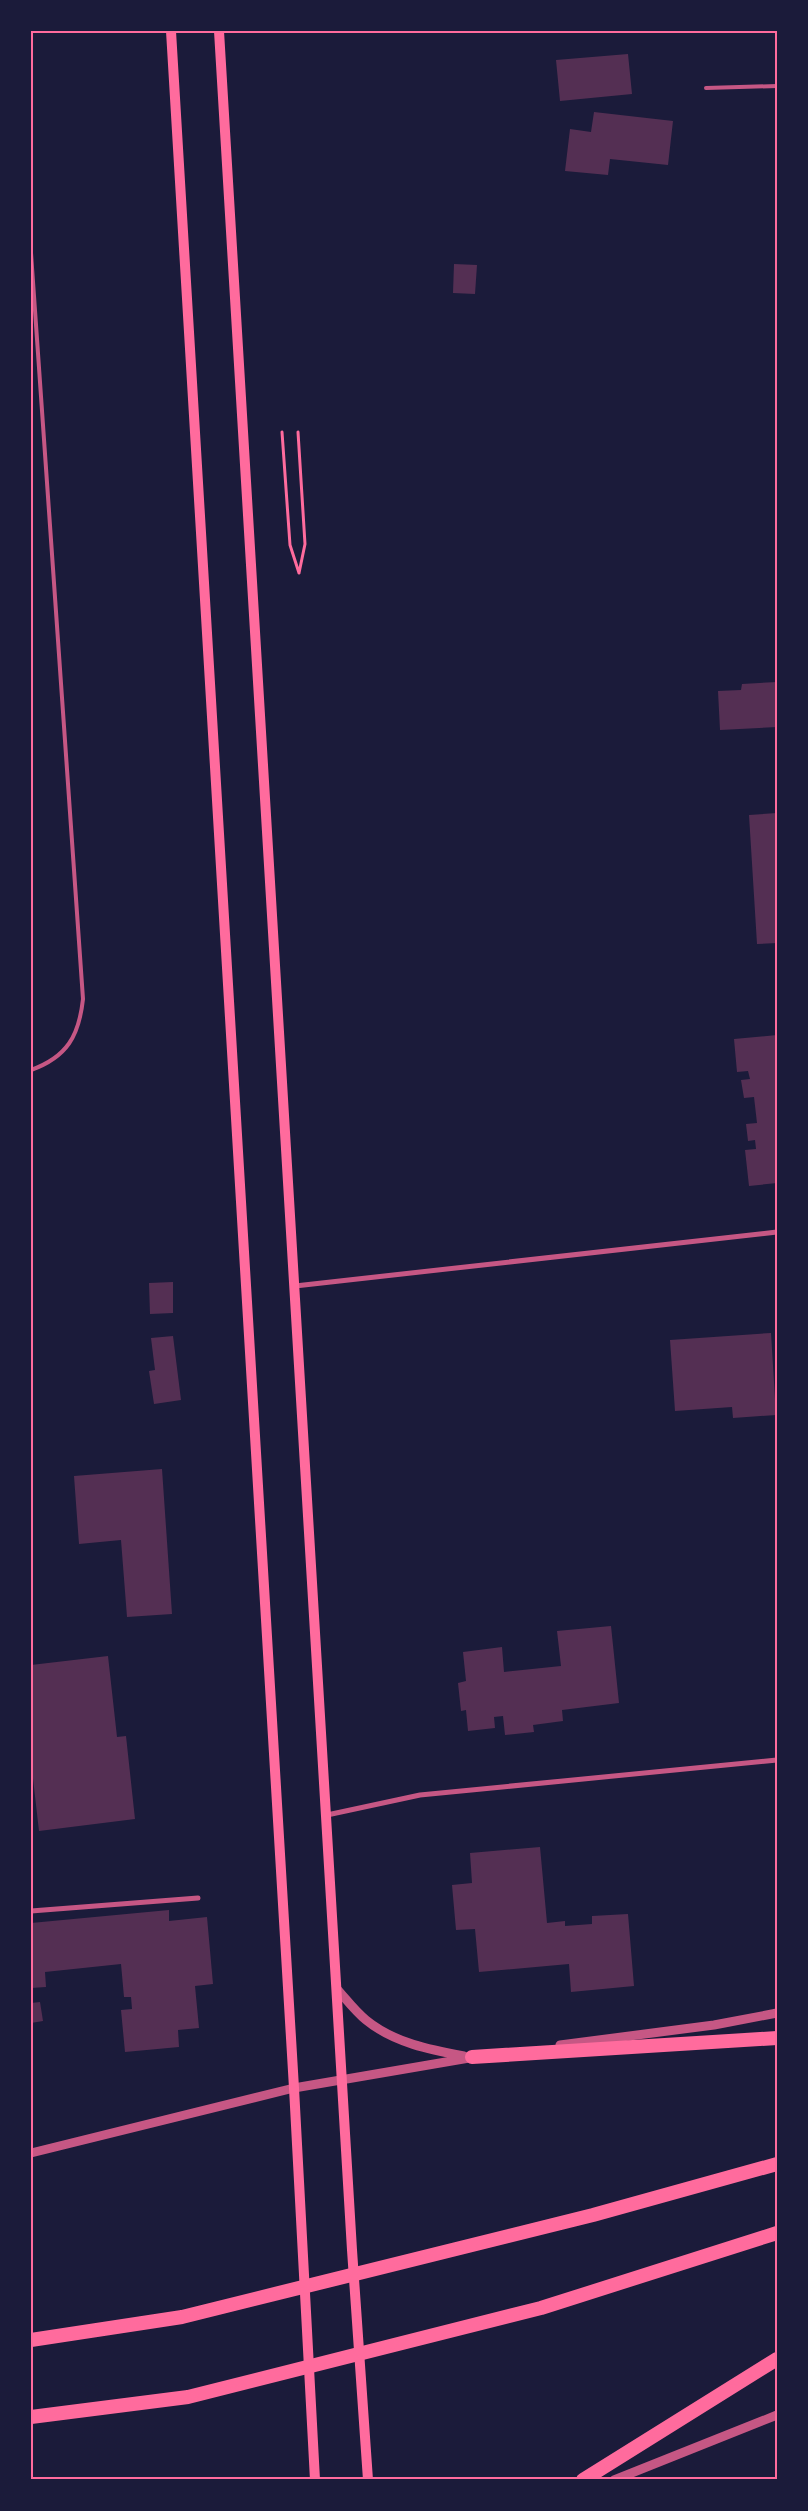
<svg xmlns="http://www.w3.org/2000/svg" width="808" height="2511" viewBox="0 0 808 2511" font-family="'Nunito Sans',sans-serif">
  <rect width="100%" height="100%" fill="#1b1b3a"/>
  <path fill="#542f53" d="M628 54 632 94 560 101 556 60Z
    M594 112 673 121 668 165 610 159 608 175 565 171 570 129 591 132Z
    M454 264 477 265 475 294 453 293Z
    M777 682V727L720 730 718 691 741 690 742 684Z
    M777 813V943L757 944 749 815Z
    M777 1035V1183L749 1186 745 1150 756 1149 755 1140 748 1141 746 1124 757 1123 754 1097 744 1098 741 1080 750 1079 748 1071 737 1072 734 1039Z
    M173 1282V1313L150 1314 149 1283Z
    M771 1333 776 1415 733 1418 732 1407 675 1411 670 1340Z
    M173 1336 181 1400 154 1404 149 1371 155 1370 151 1338Z
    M162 1469 172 1614 127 1617 121 1540 79 1544 74 1476Z
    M611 1626 619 1703 562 1710 563 1721 533 1725 534 1732 505 1735 503 1716 494 1717 495 1728 468 1731 466 1710 461 1711 458 1683 466 1681 463 1652 502 1647 504 1672 561 1666 557 1631Z
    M108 1656 117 1737 126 1736 135 1819 39 1831 31 1761V1665Z
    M540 1847 547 1923 565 1921V1926L592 1924V1916L628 1914 634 1986 571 1992 569 1964 479 1972 475 1929 456 1930 452 1885 472 1883 470 1853Z
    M169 1910V1921L207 1917 213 1984 195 1986 199 2028 178 2030 179 2047 125 2052 121 2010 132 2009 131 1997H124L121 1964 45 1972 46 1987 31 1988V1923Z
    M40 2002 43 2021 31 2023V2003Z"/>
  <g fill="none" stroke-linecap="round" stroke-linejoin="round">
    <path stroke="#ff6b9d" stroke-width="3" d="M282 432 290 545 299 573
      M298 432 305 544 299 573"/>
    <path stroke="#c65784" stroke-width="4" d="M706 88 777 86
      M31 253 83 999C79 1036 67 1057 31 1070"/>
    <path stroke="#c65784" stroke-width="5" d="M295 1286 777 1232
      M327 1815 420 1795 777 1760
      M31 1911 198 1898"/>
    <path stroke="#c65784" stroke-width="9" d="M337 1989C346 1999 355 2011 366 2020 394 2043 431 2050 464 2056
      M560 2045 714 2025 777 2013
      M31 2153 294 2088 475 2057
      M614 2480 777 2415"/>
    <path stroke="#ff6b9d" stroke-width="10" d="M171 31 294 2088 315 2480
      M219 31 352 2250 368 2480"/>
    <path stroke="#ff6b9d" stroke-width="14" d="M472 2057 777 2038
      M31 2340 182 2317 593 2215 777 2164
      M31 2417 188 2397 541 2308 777 2233
      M583 2480 777 2359"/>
  </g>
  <rect width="808" height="2511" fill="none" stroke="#1b1b3a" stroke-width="65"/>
  <rect x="32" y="32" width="744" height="2446" fill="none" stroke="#ff6b9d" stroke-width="2"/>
</svg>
